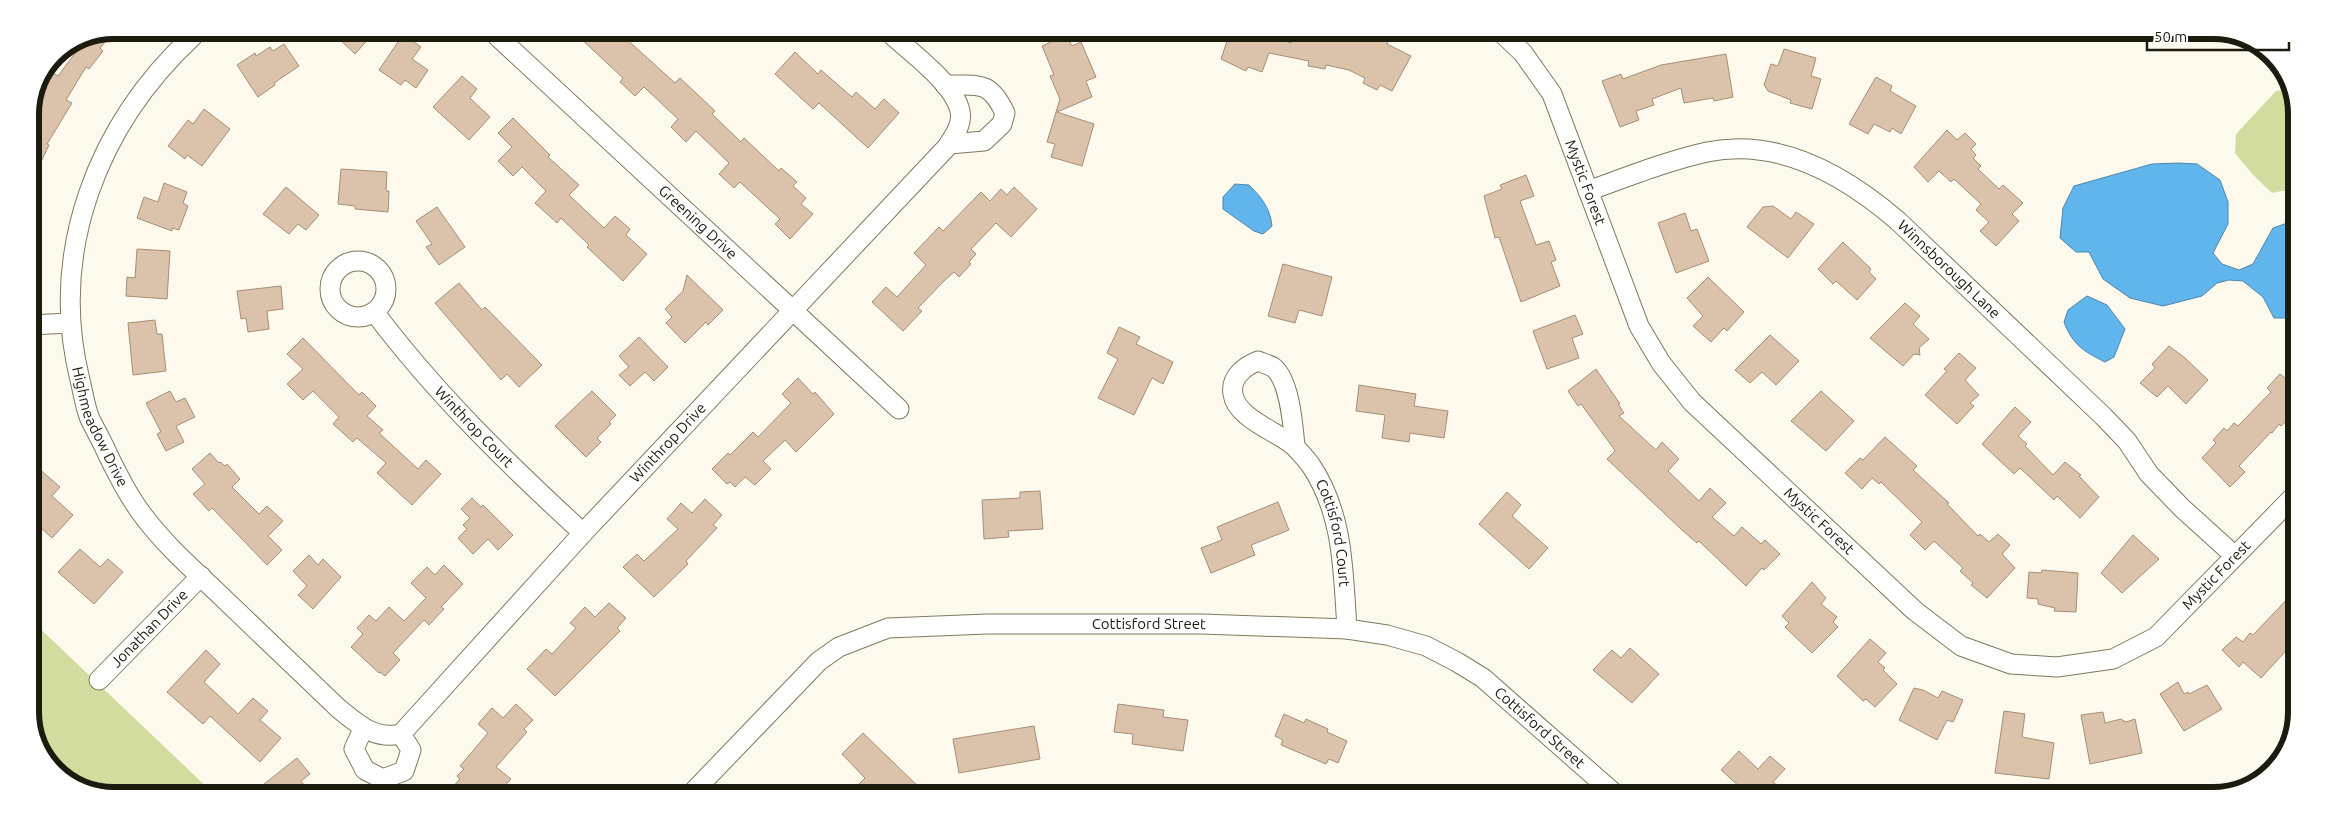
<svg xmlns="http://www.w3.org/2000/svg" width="2327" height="826" viewBox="0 0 2327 826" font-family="Ubuntu,sans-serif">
  <rect width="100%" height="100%" fill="#fdfaed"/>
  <path fill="#d3dc9f" d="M2290 89 2297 108 2296 188 2272 193 2253 175 2235 153 2236 134 2276 91Z
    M30 619 212 792H87L47 764 30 718Z"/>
  <path fill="#61b5ed" stroke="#4d86aa" d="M2179 163 2197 164 2220 180 2228 202V224L2213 253 2222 264 2239 270 2253 264 2273 228 2296 220 2295 306 2285 318H2274L2263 297 2243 281 2229 280 2217 283 2202 296 2163 306 2130 298 2103 279 2089 252H2076L2060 238 2063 208 2074 186 2152 164Z
    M1235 184 1249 185C1262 198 1270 208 1272 226L1263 234 1254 231 1223 209V197Z
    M2087 296 2107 305 2125 329 2114 357 2105 362C2083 351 2073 345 2064 322L2068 310Z"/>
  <path fill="#dac3aa" stroke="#a48e76" d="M1066 35 1072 46 1081 42 1096 77 1086 81 1092 97 1057 112 1094 124 1082 166 1051 157 1055 144 1047 142 1060 99 1050 76 1054 75 1042 46Z
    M1229 35H1268L1291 43 1292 35H1380L1389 40 1387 44 1411 56 1392 91 1380 85 1377 90 1363 83 1365 78 1349 70 1326 65 1325 69 1308 66 1309 61 1269 53 1262 72 1248 67 1246 71 1221 59Z
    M88 36H110L100 48 103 51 89 69 86 67 66 100 72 103 47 144 49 145 30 185V108L48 70 58 76Z
    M336 36H371L355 54Z
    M402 36H406L421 47 412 59 428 70 416 88 405 80 401 85 379 70Z
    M578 36H623L675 83 680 78 715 111 712 114 741 142 744 138 779 171 781 168 797 182 793 186 806 198 801 204 813 214 790 239 775 224 780 219 740 182 734 188 719 174 729 163 696 131 686 142 671 127 678 119 644 87 635 96 620 82 623 78Z
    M284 44 299 66 274 83 275 85 258 97 237 65 255 53 256 56 270 47 273 51Z
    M1784 49 1816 58 1811 76 1821 79 1812 109 1790 103 1791 100 1768 91 1764 85 1771 64 1778 66Z
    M795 52 818 74 821 70 852 97 856 92 875 109 884 99 899 113 868 148 819 103 813 109 775 74Z
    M1726 54 1733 97 1714 101 1713 98 1684 103 1681 88 1652 99 1654 105 1636 111 1639 120 1620 127 1602 81 1621 74 1623 79 1661 65Z
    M462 76 477 89 470 98 490 117 469 140 433 107Z
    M1876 77 1892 86 1890 91 1916 106 1901 134 1892 128 1890 132 1874 124 1868 134 1849 124Z
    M204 109 230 129 202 166 187 155 185 159 168 146 188 120 193 124Z
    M513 118 550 155 548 157 579 185 569 195 604 228 615 216 630 229 626 235 647 254 623 281 587 247 589 245 561 218 557 223 535 203 546 191 522 167 513 176 498 161 512 147 498 133Z
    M1947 130 1957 140 1965 133 1976 144 1971 149 1976 155 1973 158 1981 166 1978 169 1999 189 2003 185 2023 203 2012 214 2019 221 1996 246 1980 231 1989 222 1976 210 1981 204 1954 179 1951 182 1939 171 1928 182 1914 167Z
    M341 169 387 172 386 191H389L388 212 355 209V206L338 204Z
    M1526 175 1534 196 1520 201 1536 245 1549 241 1556 260 1551 262 1560 286 1521 302 1499 237 1495 238 1484 196 1502 189 1500 185Z
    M164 183 187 192 183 203 188 206 179 230 172 228V231L137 218 144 197 158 202Z
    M286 187 319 215 306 230 298 224 289 234 263 214Z
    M1014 187 1037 209 1011 237 996 223 971 249 976 254 969 262 971 264 959 277 954 272 944 281 918 308 922 311 903 331 872 302 886 287 897 297 926 265 914 253 939 227 943 231 981 192 990 201 1001 189 1007 195Z
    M1773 206 1791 219 1796 212 1814 224 1788 258 1747 227 1763 207Z
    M437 207 465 247 439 265 426 247 432 244 416 221Z
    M1685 213 1691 231 1697 229 1709 261 1676 273 1658 223Z
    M1843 242 1871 269 1869 272 1876 279 1857 300 1836 281 1833 284 1818 269Z
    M137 249 170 251 167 299 126 296 127 277 135 278Z
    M1283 264 1332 277 1322 316 1299 310 1295 323 1268 316Z
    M687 275 723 310 708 325 706 322 685 343 666 323 672 317 665 309 683 291Z
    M1708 277 1744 312 1727 331 1724 328 1711 342 1693 326 1703 316 1687 298Z
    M459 283 482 310 485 307 542 365 519 387 507 374 501 380 435 303Z
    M281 286 283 309 267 311 269 329 248 332 246 318 241 319 237 291Z
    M1905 303 1920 316 1913 324 1929 339 1919 348 1920 355 1914 354 1903 366 1870 338Z
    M1575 315 1583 334 1572 338 1579 358 1547 369 1533 331Z
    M155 320 157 334H162L166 371 133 375 128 323Z
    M1119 327 1140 337 1136 344 1173 362 1163 384 1152 378 1134 415 1098 398 1118 359 1107 353Z
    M1770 335 1799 361 1776 385 1762 372 1750 383 1735 370Z
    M639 337 668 367 654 381 645 372 630 386 619 375 629 367 619 356Z
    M303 338 359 395 362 392 376 406 367 416 383 430 379 433 418 469 426 460 441 474 412 505 377 473 386 463 357 438 353 442 333 424 339 417 313 391 303 400 287 384 303 369 287 354Z
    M2169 346 2185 358 2208 380 2186 404 2168 386 2157 397 2140 383 2155 368 2152 364Z
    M1959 353 1976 368 1965 380 1979 395 1970 403 1974 406 1957 424 1925 395 1947 371 1944 369Z
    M1596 369 1620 404H1618L1624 413 1619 416 1656 450 1662 442 1679 459 1668 471 1699 501 1710 488 1726 503 1712 517 1734 536 1742 527 1761 544 1765 540 1780 554 1764 570 1762 568 1746 586 1699 541 1697 543 1682 530 1607 459 1615 451 1614 449 1581 404 1578 406 1568 391Z
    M2280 374 2295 386V412L2281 426 2279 424 2272 433 2271 432 2239 466 2245 472 2230 487 2202 458 2216 443 2213 440 2224 428 2227 431 2234 423 2238 426 2271 392 2267 388Z
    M798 378 813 394 815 392 834 414 796 452 785 440 763 461 771 469 755 485 745 477 735 487 730 482 727 484 712 469 728 453 730 455 753 432 758 437 791 403 782 394Z
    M1359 385 1416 394 1414 406 1448 411 1444 438 1410 433 1409 442 1382 438 1385 415 1356 411Z
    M170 391 176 402 185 398 195 417 176 426 184 442 166 451 157 434 161 432 146 403Z
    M592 391 616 415 609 422 611 424 597 438 601 442 586 457 555 426Z
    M1821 391 1854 421 1826 451 1791 421Z
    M2015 407 2031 422 2018 436 2027 444 2025 446 2053 475 2065 462 2081 475 2079 476 2099 497 2080 518 2057 496 2054 500 2020 468 2014 474 1982 444Z
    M1885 437 1917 466 1913 470 1949 503 1947 504 1978 536 1980 534 1989 542 1998 534 2010 545 2002 554 2015 568 1987 598 1971 585 1973 583 1960 571 1963 568 1934 541 1925 550 1910 535 1922 522 1881 482 1879 484 1872 478 1862 489 1845 473 1860 458 1863 460Z
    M210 453 219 463 220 462 225 466 227 464 240 479 232 487 259 514 267 506 283 521 268 536 282 550 267 565 212 508 209 511 193 494 205 484 192 469Z
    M30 461 60 487 52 496 73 515 52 538 30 518Z
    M1040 491 1043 529 1008 531 1009 537 984 539 982 500 1020 498V492Z
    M1507 492 1521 505 1512 516 1548 548 1529 569 1479 524Z
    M472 498 481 507 483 505 513 535 498 550 488 539 473 554 458 538 467 529 463 525 470 518 461 509Z
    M705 499 722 515 713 525 717 528 686 561 688 564 654 597 623 567 637 554 644 561 678 529 667 519 681 503 692 513Z
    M1278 502 1289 530 1251 545 1255 555 1211 573 1201 548 1222 540 1217 527Z
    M2133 535 2159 559 2122 593 2101 573Z
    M80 549 100 567 108 559 123 572 94 604 58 572Z
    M309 555 318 565 323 559 341 577 313 609 298 595 307 586 293 571Z
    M444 565 463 584 441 607 444 609 429 625 424 620 393 653 400 660 385 676 380 672 379 673 351 647 363 634 357 628 369 615 376 621 389 607 404 621 426 598 411 583 427 567 435 575Z
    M2042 570 2078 573 2076 612 2054 611 2055 608 2038 604V599L2027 598 2029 572 2041 573Z
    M1812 582 1826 598 1821 604 1837 617 1833 622 1838 627 1812 653 1785 627 1789 623 1782 616Z
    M2294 592 2293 643 2261 678 2243 662 2239 667 2222 650 2236 637 2243 642 2250 633 2253 635Z
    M609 603 626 618 617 628 620 631 555 696 527 669 546 649 552 654 576 628 570 623 585 607 595 617Z
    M1870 639 1886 653 1878 662 1885 668 1883 670 1897 684 1875 707 1866 699 1863 701 1837 676Z
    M1630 648 1659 674 1632 703 1593 670 1612 650 1621 658Z
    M206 650 220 664 204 682 238 714 253 698 268 711 260 720 281 738 260 762 210 716 203 724 167 692Z
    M2178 682 2184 694 2188 692 2189 694 2207 685 2222 709 2184 731 2160 694Z
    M1914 688 1923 690 1938 698 1942 691 1963 700 1953 722 1947 720 1937 740 1899 720Z
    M516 704 533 720 524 729 527 732 496 767 511 779 499 792H448L460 779 457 776 464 769 460 766 488 733 478 724 492 708 503 718Z
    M1118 704 1164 710 1163 717 1188 720 1183 751 1132 744 1133 734 1114 732Z
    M2004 711 2025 714 2022 737 2054 743 2049 779 1995 773Z
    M2103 712 2105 723 2121 719 2126 722 2135 719 2142 753 2090 764 2081 715Z
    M1284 714 1304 723 1306 719 1328 729 1327 732 1347 741 1338 763 1329 759 1326 764 1281 745 1283 740 1275 736Z
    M1034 726 1040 759 959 773 953 739Z
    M863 733 925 793H850L865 778 842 754Z
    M1739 751 1758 769 1770 756 1785 769 1773 782 1788 795H1749L1721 770Z
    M297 758 310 774 301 781 310 792H254Z"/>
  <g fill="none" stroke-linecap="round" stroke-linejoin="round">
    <defs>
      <g id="street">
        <path id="s1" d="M1504 35 1523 53 1552 94 1639 326 1661 363 1692 402 1915 611 1961 646 2011 664 2057 667 2113 659 2156 637 2294 496"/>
        <path id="s2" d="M193 36C98 124 48 251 80 380 83 392 85 407 90 419 96 431 103 443 108 455 119 477 130 499 145 518 167 547 195 571 221 596 260 633 299 671 338 708 358 724 374 740 401 734L583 533 947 147C954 136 963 124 960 111 954 84 913 54 893 36"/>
        <path id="s3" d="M497 36 899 409"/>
        <path d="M945 85C979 86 989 79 1005 113L1002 124 984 141 949 144"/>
        <path id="s4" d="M1588 191C1627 177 1667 161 1707 152 1779 137 1846 176 1898 221L2103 416 2127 441 2149 474 2183 509 2235 556"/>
        <circle cx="358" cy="289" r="28"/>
        <path id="s5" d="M375 313C436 394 508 464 583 533"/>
        <path d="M30 325 70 323"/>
        <path id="s6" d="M1295 446C1293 426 1290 380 1273 367 1269 365 1263 363 1258 361 1245 366 1230 377 1233 394 1236 419 1281 433 1295 447 1300 452 1306 459 1310 464 1344 514 1343 571 1347 629"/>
        <path id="s7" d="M99 680 201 576"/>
        <path d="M363 729 354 749 365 770 383 779 404 771 411 750 401 734"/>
        <path id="s8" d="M692 793 819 661 839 647 888 628 987 624H1202L1347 629 1387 635 1426 646 1457 662 1483 678 1616 795"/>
      </g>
    </defs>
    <use href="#street" stroke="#81795d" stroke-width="21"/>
    <use href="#street" stroke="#fff" stroke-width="19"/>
  </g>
  <g text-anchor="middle" stroke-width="4.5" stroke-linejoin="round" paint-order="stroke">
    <g font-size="15" fill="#1d1a0e" stroke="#fff">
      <text dy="5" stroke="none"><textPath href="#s1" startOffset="171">Mystic Forest</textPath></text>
      <text dy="5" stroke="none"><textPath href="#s3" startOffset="274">Greening Drive</textPath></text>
      <text dy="5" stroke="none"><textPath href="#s4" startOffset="406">Winnsborough Lane</textPath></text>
      <text dy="5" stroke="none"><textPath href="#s2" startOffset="431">Highmeadow Drive</textPath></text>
      <text dy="5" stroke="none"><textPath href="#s5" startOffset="151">Winthrop Court</textPath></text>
      <text dy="5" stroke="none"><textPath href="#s2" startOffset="1271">Winthrop Drive</textPath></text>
      <text dy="5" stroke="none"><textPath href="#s1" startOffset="591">Mystic Forest</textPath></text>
      <text dy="5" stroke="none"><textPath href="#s6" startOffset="325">Cottisford Court</textPath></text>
      <text dy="5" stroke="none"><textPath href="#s1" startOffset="1071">Mystic Forest</textPath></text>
      <text dy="5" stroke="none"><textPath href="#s8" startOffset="521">Cottisford Street</textPath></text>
      <text dy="5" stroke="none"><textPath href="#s7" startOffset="72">Jonathan Drive</textPath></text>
      <text dy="5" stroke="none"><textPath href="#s8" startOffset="941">Cottisford Street</textPath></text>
    </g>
  </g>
  <path d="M0 0H2327V826H0ZM114 39H2213A75 75 0 0 1 2288 114V712A75 75 0 0 1 2213 787H114A75 75 0 0 1 39 712V114A75 75 0 0 1 114 39Z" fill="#fff" fill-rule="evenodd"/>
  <path fill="none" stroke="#1d1a0e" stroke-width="6" d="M114 39H2213A75 75 0 0 1 2288 114V712A75 75 0 0 1 2213 787H114A75 75 0 0 1 39 712V114A75 75 0 0 1 114 39Z"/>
  <path d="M2147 42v8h142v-8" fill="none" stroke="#1d1a0e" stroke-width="2.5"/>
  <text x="2154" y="42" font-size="15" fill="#1d1a0e" stroke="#ffffff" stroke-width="4" paint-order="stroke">50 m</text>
</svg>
